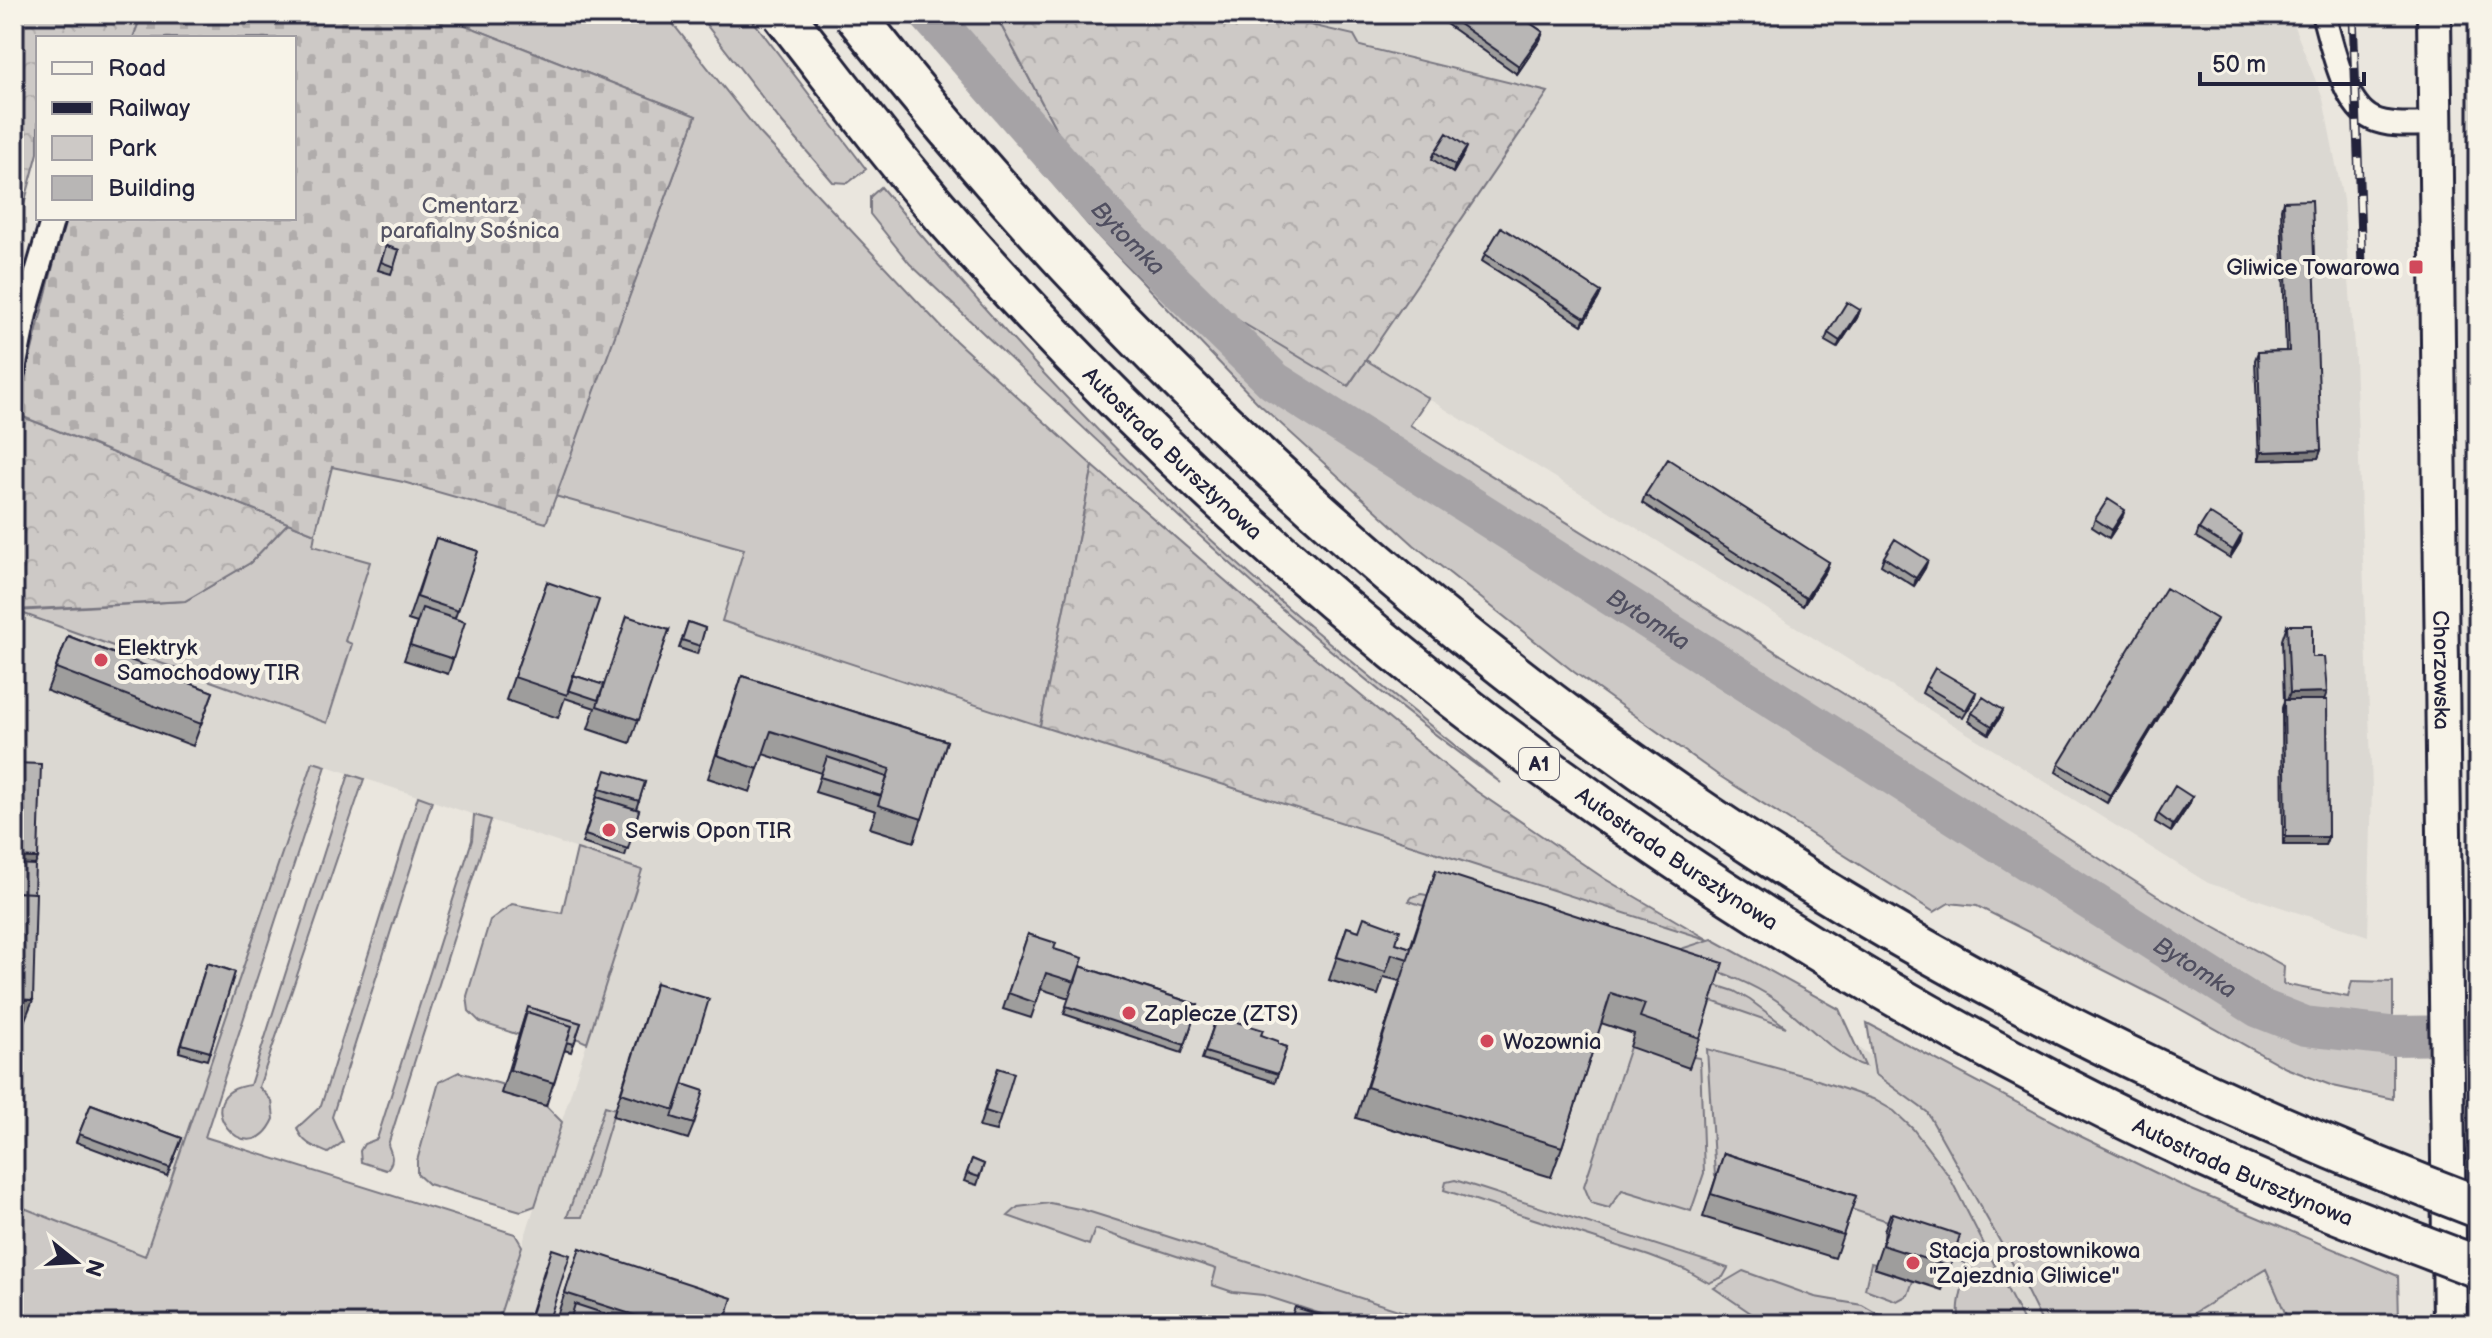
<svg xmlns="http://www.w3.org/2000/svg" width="2492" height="1338" viewBox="0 0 2492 1338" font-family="'Balsamiq Sans',sans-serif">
  <defs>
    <pattern id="forest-crowns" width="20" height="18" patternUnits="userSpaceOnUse" patternTransform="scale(2)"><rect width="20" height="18" fill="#cdc9c6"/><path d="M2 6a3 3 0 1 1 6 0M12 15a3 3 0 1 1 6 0" fill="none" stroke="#b0acab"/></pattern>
    <pattern id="cemetery-stones" width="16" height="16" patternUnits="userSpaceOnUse" patternTransform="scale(2)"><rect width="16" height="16" fill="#cdc9c6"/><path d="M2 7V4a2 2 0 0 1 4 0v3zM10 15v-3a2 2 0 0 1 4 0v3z" fill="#b0acab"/></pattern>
  </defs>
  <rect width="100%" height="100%" fill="#eae6de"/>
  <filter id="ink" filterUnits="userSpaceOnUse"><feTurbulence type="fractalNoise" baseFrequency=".0125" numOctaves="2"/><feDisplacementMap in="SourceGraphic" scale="16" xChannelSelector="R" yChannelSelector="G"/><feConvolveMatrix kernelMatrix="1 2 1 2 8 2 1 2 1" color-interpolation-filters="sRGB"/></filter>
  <g filter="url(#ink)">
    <path fill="#dbd8d2" d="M1263 14H2289L2323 99 2343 200 2355 359 2372 788 2368 936 2208 883 1366 360 1548 92 1360 46 1354 35Z
      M2466 14H2478V981L2473 979Z
      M332 467 403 482 546 523 555 496 745 549 722 621 1040 726 1709 940 1773 984 1769 990 1881 1062 1924 1069 2112 1324H497L642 870 314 762 145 1257 14 1204V617L16 611 326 722 351 644 345 641 370 562 312 546Z
      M2267 1268 2290 1324H2176L2179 1320Z"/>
    <path fill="#cdc9c6" stroke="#787680" stroke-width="2" d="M437 14H665L759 132 947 333 1093 466 1040 726 722 621 744 549 555 496 696 116Z
      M698 14H748L866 169 848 183 833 182 779 119Z
      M913 14H995L1076 167 1349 385 1366 360 1428 398 1410 425 1860 704 2156 895 2284 966 2283 984 2348 997 2352 981 2393 982V1099L2333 1086 2286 1068 2171 1004 1977 906 1949 903 1934 912 1718 775 1574 672 1414 545 1258 403 1095 233 973 90Z
      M881 187C966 290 1055 390 1151 483 1261 591 1382 686 1501 783 1287 630 1101 443 910 264L870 214V197Z
      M288 523 315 534 313 546 370 562 345 641 352 644 327 723 16 611 185 601 250 563Z
      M313 762 326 766 205 1137 515 1234 522 1246 497 1324H14V1204L145 1256Z
      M349 774 364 779 259 1087 272 1101 274 1119C247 1178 183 1093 250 1085Z
      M418 796 432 801 332 1117 343 1142 328 1153C314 1147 302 1143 297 1128L321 1106Z
      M474 815 491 820 388 1145C392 1155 395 1161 386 1170L361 1162 360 1151 364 1144 377 1139 472 840Z
      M577 849 642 870 587 1043 525 1015 519 1035 480 1022 469 1011 467 996 490 920 512 904 562 913Z
      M1421 894 1449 899 1734 991 1750 1000 1786 1027 1425 901 1424 906 1409 901 1412 897Z
      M1712 939 1839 1009 1865 1066C1837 1058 1801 1018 1776 1000 1744 978 1705 967 1668 953Z
      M1867 1023 2078 1135 2187 1188 2398 1276 2399 1324H2290L2266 1269 2176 1324H2043L2019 1275 1927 1112 1875 1074Z
      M1630 1047 1700 1058 1704 1173 1691 1211 1622 1190 1609 1208 1591 1203 1584 1186Z
      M1707 1049 1809 1077 1873 1099 1894 1111 1913 1129 1949 1176 2025 1324H1960C1955 1299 1966 1287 1965 1263L1884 1236V1231L1906 1227 1851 1209 1848 1219 1715 1176Z
      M459 1072 504 1085 502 1093 546 1106 562 1122 535 1206 521 1211 428 1184 417 1174V1161L439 1082Z
      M605 1106 615 1109 582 1217H567Z
      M1455 1180 1483 1189 1728 1268 1723 1277 1709 1283 1686 1270 1649 1256 1444 1190 1446 1182Z
      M1050 1203 1084 1210 1163 1235 1442 1324H1352L1263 1295 1233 1292 1212 1285 1216 1269 1095 1229 1089 1245 1008 1216 1018 1207Z
      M1871 1263 1875 1264 1874 1268 1913 1281 1908 1295 1897 1301 1865 1289Z
      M1743 1271 1815 1297 1862 1305 1895 1324H1767L1714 1288Z"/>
    <path fill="url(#forest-crowns)" stroke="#787680" stroke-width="2" d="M14 14H142L133 38H38V153L14 241Z
      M995 14H1263L1354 35 1360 46 1548 92 1348 386 1211 304 1076 167Z
      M16 414 288 523 250 563 185 601 14 610V430Z
      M1093 466 1295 641 1476 791 1605 879 1709 940 1040 726Z"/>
    <path fill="url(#cemetery-stones)" stroke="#787680" stroke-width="2" d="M142 14H437L696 116 546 523 403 482 332 467 315 534 16 414 65 218H294V38H133Z"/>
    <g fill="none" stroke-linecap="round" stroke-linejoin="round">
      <path stroke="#a6a3a6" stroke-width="40" id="s1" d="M929 14 1113 224 1274 381 2259 1008 2305 1026 2390 1036 2468 1035 2478 1039"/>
      <defs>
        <path id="street" d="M2323 14C2332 44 2343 105 2373 119 2390 127 2416 124 2435 124
          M14 369 25 314 53 218"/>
        <g id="secondary">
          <path id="s2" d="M2434 14 2450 1324"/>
        </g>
      </defs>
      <use href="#street" stroke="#22223b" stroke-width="28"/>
      <use href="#secondary" stroke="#22223b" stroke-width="38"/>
      <use href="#street" stroke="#f7f3e8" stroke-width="22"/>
      <use href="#secondary" stroke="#f7f3e8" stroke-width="32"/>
      <defs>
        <path id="rail" d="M2353 14 2362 266"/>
      </defs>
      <use href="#rail" stroke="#22223b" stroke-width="9"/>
      <use href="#rail" stroke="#f7f3e8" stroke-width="6" stroke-dasharray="18" stroke-linecap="butt"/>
      <defs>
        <g id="highway-bridge">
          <path id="s3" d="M783 14C838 84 892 157 951 224 1292 611 1713 925 2180 1145 2277 1191 2377 1229 2478 1267"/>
          <path d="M854 14C1114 345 1425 636 1780 863 1999 1003 2235 1114 2478 1207"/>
        </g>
      </defs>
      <use href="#highway-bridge" stroke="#22223b" stroke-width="46" stroke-linecap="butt"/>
      <use href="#highway-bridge" stroke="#f7f3e8" stroke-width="40"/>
    </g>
    <path fill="#9e9d9c" stroke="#22223b" stroke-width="2" d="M1319 14H1342L1340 20 1319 15Z
      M1432 14H1517L1543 32 1540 40 1517 74Z
      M1435 152 1464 154 1453 173 1432 159Z
      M2283 201 2321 450 2318 458 2259 460 2255 360 2258 352 2286 351 2281 209Z
      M386 246 399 250 391 274 378 270Z
      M1485 254 1601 292 1598 299 1582 325 1482 261Z
      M1860 310 1857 318 1837 348 1825 341 1828 333Z
      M1645 495 1829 562 1826 570 1803 606 1642 503Z
      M2122 518 2109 538 2092 527 2095 519Z
      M2199 529 2240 542 2230 558 2196 537Z
      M436 538 478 551 455 618 453 659 448 674 404 660 417 623 408 620Z
      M1884 557 1925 568 1914 586 1881 565Z
      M547 582 573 675 603 685 669 630 630 743 588 729 595 708 565 698 558 718 506 700Z
      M688 622 705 628 697 654 679 648Z
      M2287 625 2312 657 2324 700 2328 837 2325 845H2283L2282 708 2284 701 2282 640Z
      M2214 626 2107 803 2056 772 2059 764Z
      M68 636 213 692 193 746 47 691Z
      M742 676 947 741 914 842 870 828 876 811 815 792 821 773 763 754 750 792 708 778Z
      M1925 686 1976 692 1974 700 1963 718 1922 693Z
      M2003 710 2000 717 1989 734 1969 721 1972 713Z
      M645 782 636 809 639 810 625 856 582 843 600 786Z
      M2192 797 2189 805 2171 832 2155 822 2158 814Z
      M2477 844H2478V899H2475L2474 852Z
      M1436 870 1700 1038 1689 1068 1630 1047 1634 1034 1601 1023 1562 1147 1551 1177 1356 1118 1400 981 1384 977 1378 995 1329 980 1347 927 1410 948Z
      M1028 934 1054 949 1080 966 1198 1005 1182 1053 1064 1014 1071 993 1069 998 1041 989 1031 1018 1003 1009Z
      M207 963 235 972 207 1060 179 1052Z
      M656 983 694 1124 688 1139 613 1116Z
      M525 1015 581 1023 571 1052 564 1050 546 1106 501 1093Z
      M1217 1016 1261 1035 1278 1044 1287 1047 1275 1082 1202 1059Z
      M998 1068 1001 1116 996 1131 979 1127Z
      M91 1104 182 1138 167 1176 76 1142Z
      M1724 1153 1856 1196 1835 1258 1703 1217Z
      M972 1159 984 1164 977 1185 964 1181Z
      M1890 1214 1950 1267 1942 1290 1874 1268 1886 1232 1884 1231Z
      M580 1248 724 1324H568L570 1320 557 1316Z
      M546 1265 548 1323V1324H527Z"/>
    <path fill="#817f7f" stroke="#22223b" stroke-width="2" d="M1543 32 1540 40 1517 74 1519 66Z
      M1467 147 1464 154 1453 173 1455 165Z
      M1601 292 1598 299 1582 325 1585 318Z
      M1860 310 1857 318 1837 348 1840 341Z
      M2321 450 2318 458 2259 460 2261 452Z
      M2125 510 2122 518 2109 538 2112 530Z
      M2242 534 2240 542 2230 558 2233 550Z
      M1928 560 1925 568 1914 586 1916 578Z
      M1829 562 1826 570 1803 606 1806 598Z
      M2217 619 2214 626 2107 803 2110 795Z
      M2327 692 2321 708H2284L2290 693Z
      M2003 710 2000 717 1989 734 1992 726Z
      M2192 797 2189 805 2171 832 2173 825Z
      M2286 837H2328L2325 845H2283Z
      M14 857 38 858 29 880H14Z
      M14 999 33 1000 24 1022H14Z"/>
    <path fill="#b8b6b5" stroke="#22223b" stroke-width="2" d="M1445 14H1517L1543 32 1519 66Z
      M1447 133 1467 147 1455 165 1435 152Z
      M2312 200 2321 450 2261 452 2258 352 2289 351 2283 201Z
      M1501 227 1601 292 1585 318 1485 254Z
      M386 246 399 250 394 267 381 262Z
      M1847 302 1860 310 1840 341 1828 333Z
      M1668 459 1829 562 1806 598 1645 495Z
      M2108 499 2125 510 2112 530 2095 519Z
      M2209 513 2242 534 2233 550 2199 529Z
      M436 538 478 551 458 611 417 597Z
      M1895 539 1928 560 1916 578 1884 557Z
      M547 582 599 600 567 695 514 677Z
      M2166 588 2217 619 2110 795 2059 764Z
      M422 608 465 622 453 659 410 645Z
      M627 616 669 630 639 720 597 706Z
      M688 622 705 628 700 646 682 640Z
      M2287 625H2312V657H2324L2327 692 2290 693Z
      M68 636 213 692 201 724 56 668Z
      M1935 668 1976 692 1966 710 1925 686Z
      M573 675 604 685 598 700 568 690Z
      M742 676 947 741 922 819 878 805 890 769 771 731 758 769 717 755Z
      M1983 697 2003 710 1992 726 1972 713Z
      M2284 700H2327L2328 837H2286Z
      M827 757 887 777 881 796 820 777Z
      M14 763 41 764 38 858 14 857Z
      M606 770 645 782 639 801 600 789Z
      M2175 786 2192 797 2173 825 2158 814Z
      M597 797 639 810 628 849 585 835Z
      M2477 844H2478V884Z
      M14 864 35 865 34 893 14 892Z
      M1436 870 1723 963 1700 1038 1640 1017 1645 1004 1611 993 1562 1147 1367 1087Z
      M14 892 36 893 33 1000 14 999Z
      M1364 917 1400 930 1396 943 1411 948 1408 959 1392 954 1386 972 1337 957 1347 927 1359 931Z
      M1028 934 1056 943 1054 949 1083 958 1075 982 1046 973 1036 1003 1008 993Z
      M207 963 235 972 210 1052 182 1044Z
      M1080 966 1198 1005 1185 1045 1066 1006Z
      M656 983 709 999 675 1110 621 1093Z
      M528 1007 581 1023 574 1044 567 1042 572 1026 527 1012 522 1027Z
      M527 1012 572 1026 554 1083 510 1070Z
      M1217 1016 1263 1030 1261 1035 1278 1041V1044L1287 1047 1278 1074 1205 1052Z
      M998 1068 1014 1073 1001 1116 985 1111Z
      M683 1084 704 1091 694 1124 672 1117Z
      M91 1104 182 1138 170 1168 79 1134Z
      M1724 1153 1856 1196 1843 1235 1711 1194Z
      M972 1159 984 1164 979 1177 967 1173Z
      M1893 1213 1960 1235 1950 1267 1882 1245Z
      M580 1248 732 1298 724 1324H662L565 1293Z
      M552 1249 570 1255 548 1323 530 1317Z
      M575 1304 624 1320 623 1324H569Z
      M1295 1307 1347 1324H1289Z"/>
  </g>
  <g fill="#d1495b" stroke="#f7f3e8" stroke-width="3">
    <rect x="2408" y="259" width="16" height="16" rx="4"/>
    <circle cx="101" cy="660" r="8"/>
    <circle cx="609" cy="830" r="8"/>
    <circle cx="1129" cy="1013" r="8"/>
    <circle cx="1487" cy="1041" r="8"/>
    <circle cx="1913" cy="1263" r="8"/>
  </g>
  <g text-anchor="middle" stroke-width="8" stroke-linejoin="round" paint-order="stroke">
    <rect fill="#f7f3e8" stroke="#62616f" stroke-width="2" x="1519" y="748" width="40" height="32" rx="6"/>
    <g font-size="20" font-weight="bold" fill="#22223b">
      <text x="1539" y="771">A1</text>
    </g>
    <g font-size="22" fill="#555465" stroke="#f7f3e8">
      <text x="470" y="213">Cmentarz<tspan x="470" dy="25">parafialny Sośnica</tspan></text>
    </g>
    <g font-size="22" fill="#22223b" stroke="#f7f3e8" text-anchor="start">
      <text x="2400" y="275" text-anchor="end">Gliwice Towarowa</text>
      <text x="117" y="655">Elektryk<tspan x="117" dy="25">Samochodowy TIR</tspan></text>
      <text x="625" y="838">Serwis Opon TIR</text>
      <text x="1145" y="1021">Zaplecze (ZTS)</text>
      <text x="1503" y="1049">Wozownia</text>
      <text x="1929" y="1258">Stacja prostownikowa<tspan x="1929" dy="25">"Zajezdnia Gliwice"</tspan></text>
    </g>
    <g font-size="22" fill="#22223b" stroke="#f7f3e8">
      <text dy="8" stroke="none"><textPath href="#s3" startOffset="588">Autostrada Bursztynowa</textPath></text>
      <text dy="8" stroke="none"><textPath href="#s2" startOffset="656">Chorzowska</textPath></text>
      <text dy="8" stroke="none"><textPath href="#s3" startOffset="1236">Autostrada Bursztynowa</textPath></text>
      <text dy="8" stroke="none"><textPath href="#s3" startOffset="1884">Autostrada Bursztynowa</textPath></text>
    </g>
    <g font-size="24" font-style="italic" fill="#504f60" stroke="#f7f3e8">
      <text dy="8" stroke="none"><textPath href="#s1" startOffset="300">Bytomka</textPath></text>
      <text dy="8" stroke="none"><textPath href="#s1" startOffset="948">Bytomka</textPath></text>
      <text dy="8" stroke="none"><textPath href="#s1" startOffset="1596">Bytomka</textPath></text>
    </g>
  </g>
  <rect width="2492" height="1338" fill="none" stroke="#f7f3e8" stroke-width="48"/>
  <rect x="24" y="24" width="2444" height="1290" fill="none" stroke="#22223b" stroke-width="3" filter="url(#ink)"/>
  <rect x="36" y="36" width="260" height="184" fill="#f7f3e8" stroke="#a29fa3" stroke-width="2"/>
  <rect x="52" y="62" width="40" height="12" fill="#f7f3e8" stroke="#a29fa3" stroke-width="2"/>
  <text x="108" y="76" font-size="24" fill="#22223b">Road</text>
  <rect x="52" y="102" width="40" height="12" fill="#22223b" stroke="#a29fa3" stroke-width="2"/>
  <text x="108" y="116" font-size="24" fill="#22223b">Railway</text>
  <rect x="52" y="136" width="40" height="24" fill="#cdc9c6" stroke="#a29fa3" stroke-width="2"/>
  <text x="108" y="156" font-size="24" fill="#22223b">Park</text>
  <rect x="52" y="176" width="40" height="24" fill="#b8b6b5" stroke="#a29fa3" stroke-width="2"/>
  <text x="108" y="196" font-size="24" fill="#22223b">Building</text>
  <g transform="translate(76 1262) rotate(108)" stroke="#f7f3e8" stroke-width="6" paint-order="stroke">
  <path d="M0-6L14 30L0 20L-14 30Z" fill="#22223b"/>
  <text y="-12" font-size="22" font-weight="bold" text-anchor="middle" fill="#22223b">N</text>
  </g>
  <path d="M2200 72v12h164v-12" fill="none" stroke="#22223b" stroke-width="4"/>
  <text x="2212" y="72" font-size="24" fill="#22223b" stroke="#f7f3e8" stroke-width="6" paint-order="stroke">50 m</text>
</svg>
